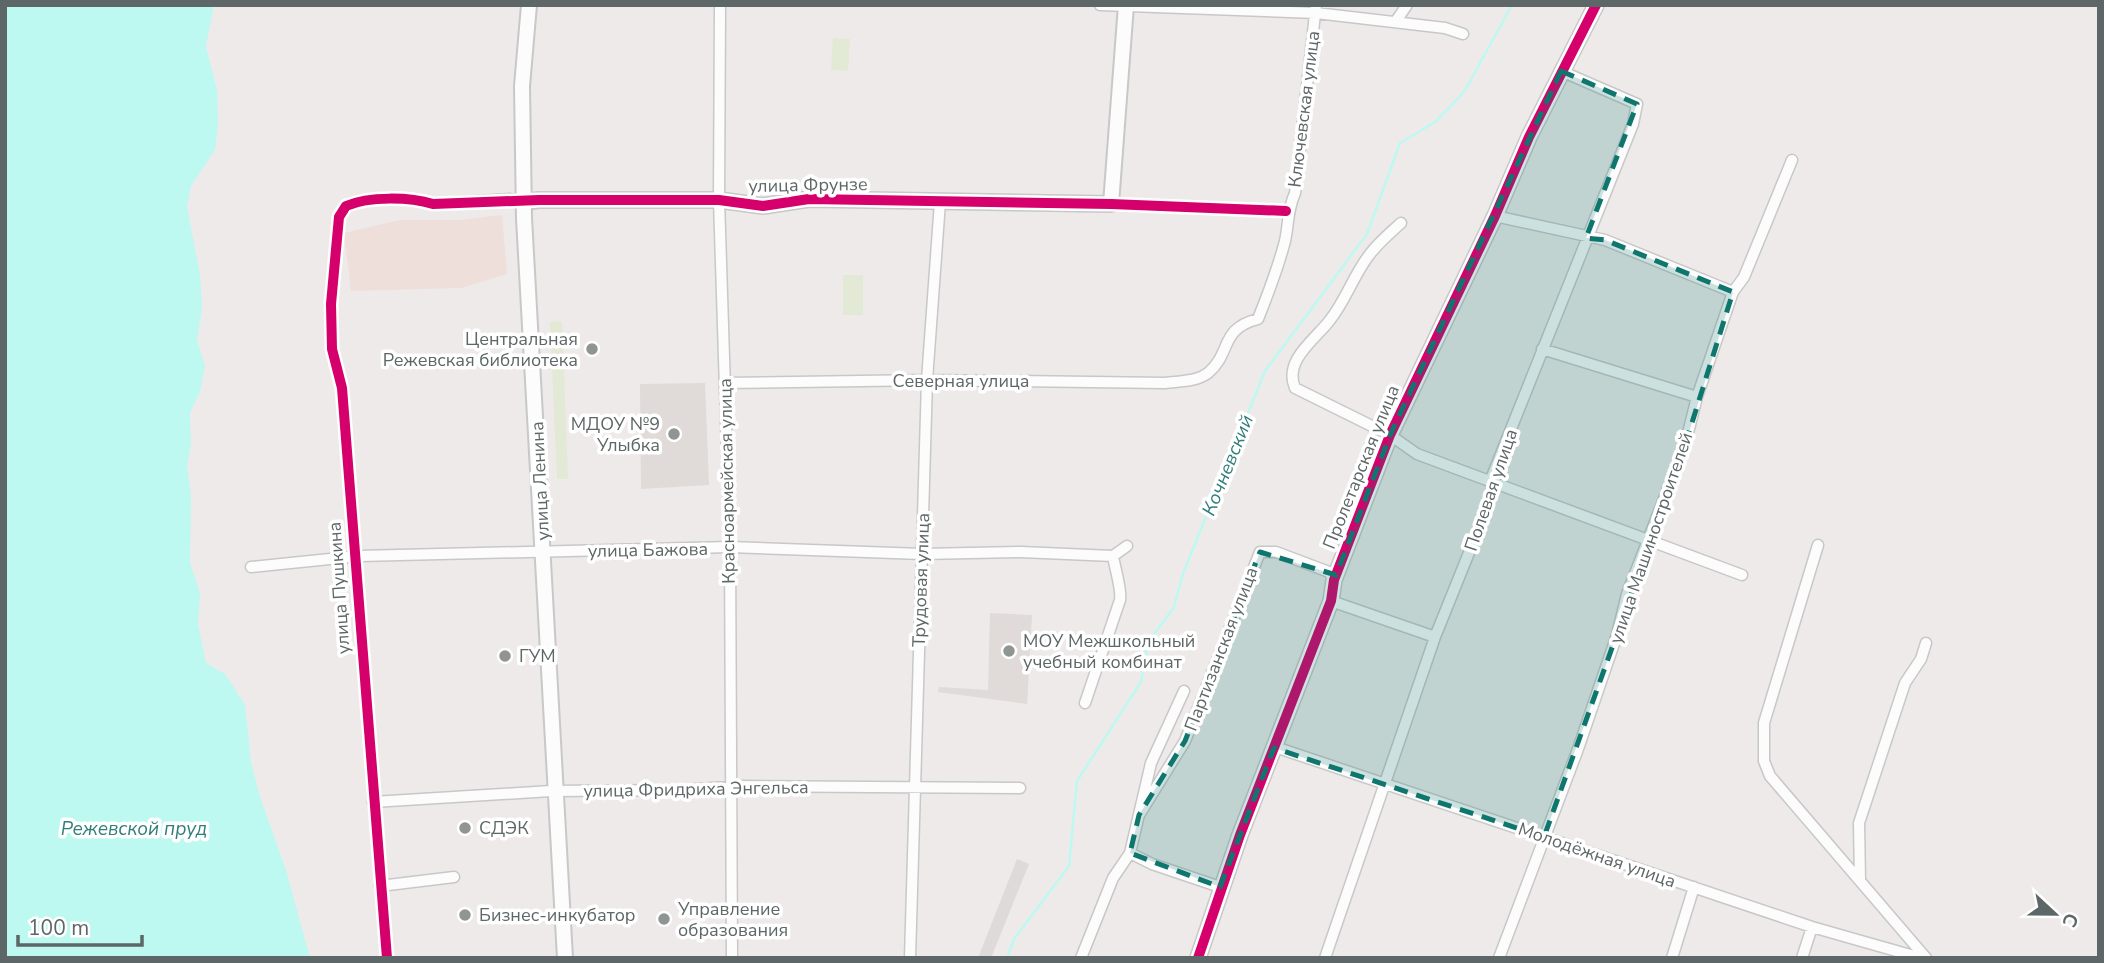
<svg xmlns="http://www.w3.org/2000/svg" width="2104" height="963" viewBox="0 0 2104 963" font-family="'Nunito Sans',sans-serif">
  <rect width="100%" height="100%" fill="#eeeae9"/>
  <path fill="#eedfdb" d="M502 215 507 274 461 288 351 291 344 233 400 220H460Z"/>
  <path fill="#dedad9" d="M1017 859 1029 864 991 958H978Z"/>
  <path fill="#e0dad8" d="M705 383 709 485 641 489 640 384Z
    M990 613 1032 615 1027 704 938 692 939 687 988 690Z"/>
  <path fill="#e2e9d4" d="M833 38 850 39 848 71 831 70Z
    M843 275H863V315H843Z
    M562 321 568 479H557L550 322Z"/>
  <path fill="#bdf9f1" d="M5 5H214L206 46 217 90 218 127 215 150 191 186 187 207 200 275 202 308 197 340 205 366 200 392 190 413 191 444 187 465 191 496 190 563 200 593 198 624 206 663 225 674 245 705 251 762 260 797 286 870 310 958H5Z"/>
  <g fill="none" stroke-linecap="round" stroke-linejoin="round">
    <path stroke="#bdf9f1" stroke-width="2.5" d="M1007 958 1014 939 1069 866 1077 781 1141 682 1148 642 1173 609 1184 571 1265 371 1367 234 1400 143 1435 122 1464 92 1512 5"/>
    <defs>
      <path id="street" d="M720 5 719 200 730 547 732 958
        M1100 5 1316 13 1445 28 1463 34
        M1396 21 1407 5
        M1111 204 1286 211
        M1495 216 1605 240 1733 292
        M1401 223C1390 233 1378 243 1370 254 1354 274 1346 300 1330 320 1316 339 1283 360 1295 388L1390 435 1417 454 1742 575
        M1542 349 1697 397
        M725 383 927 380 1165 383C1179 381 1196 382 1208 373 1232 353 1219 329 1258 319 1268 294 1278 268 1285 241 1289 223 1287 211 1295 193L1316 5
        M1818 545 1764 723V761L1770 776 1926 958
        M251 567 359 556 730 547 922 554 1021 552 1113 556 1127 546
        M1331 601 1435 637
        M1085 703 1120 600C1122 590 1115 569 1113 556
        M1275 747 1812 927 1921 958
        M373 802 551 791 682 790 742 786 1020 788
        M1139 815 1185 741 1260 552H1276L1329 572 1334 580
        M1130 853 1152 864 1220 887
        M1860 881 1859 823 1905 683 1921 659 1926 643
        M380 886 454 877
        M387 958 342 388 332 349 331 304 339 217C342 212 344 207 349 204 366 196 416 199 433 204L510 199 524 202
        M910 958 927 380 940 202
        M1081 958 1113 878 1130 853 1151 763 1184 691
        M1325 958 1435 637 1493 493 1491 479 1633 124 1637 104 1561 71
        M1499 958 1578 749 1617 635 1627 594 1685 445 1697 397 1733 292 1744 277 1792 160
        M1672 958 1694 887
        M1802 958 1812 927"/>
      <path id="secondary" d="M529 5 522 86 524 218 565 958
        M524 202 539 200H719L763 206 809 199 1111 204 1126 5
        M1198 958 1240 835 1331 601 1334 580 1390 435 1495 216 1529 137 1596 5"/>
    </defs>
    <use href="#street" stroke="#c8c8c8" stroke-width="13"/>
    <use href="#secondary" stroke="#c8c8c8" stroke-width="18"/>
    <use href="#street" stroke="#fcfcfc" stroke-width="10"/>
    <use href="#secondary" stroke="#fcfcfc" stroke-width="14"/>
    <defs>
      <path id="cycleway" d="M387 958 342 388 332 349 331 304 339 217 346 206C369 196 410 197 433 204L539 200H719L763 206 809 199 1111 204 1286 211
        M1198 958 1240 835 1331 601 1334 580 1390 435 1495 216 1529 137 1596 5"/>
    </defs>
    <use href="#cycleway" stroke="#fff" stroke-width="15"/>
    <use href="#cycleway" stroke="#d6006c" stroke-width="10"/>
  </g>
  <path fill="#0f766e" fill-opacity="0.2" stroke="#0f766e" stroke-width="5" stroke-dasharray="14 9" stroke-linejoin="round" d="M1561 71 1637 104 1586 238 1605 240 1733 292 1685 445 1544 837 1274 748 1220 887 1130 853 1139 815 1185 741 1260 552 1336 575 1390 435Z"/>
  <g fill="#909594" stroke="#fff" stroke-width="2.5">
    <circle cx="592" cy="349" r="7"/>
    <circle cx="674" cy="434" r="7"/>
    <circle cx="1009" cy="651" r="7"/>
    <circle cx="505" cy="656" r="7"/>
    <circle cx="465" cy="828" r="7"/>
    <circle cx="465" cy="915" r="7"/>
    <circle cx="664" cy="919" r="7"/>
  </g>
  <g text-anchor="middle" stroke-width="7" stroke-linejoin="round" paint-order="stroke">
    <g font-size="18" fill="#5e6767" stroke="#fff">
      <text transform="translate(1304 109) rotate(-83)" y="6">Ключевская улица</text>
      <text transform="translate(808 185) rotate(-1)" y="6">улица Фрунзе</text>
      <text x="961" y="387">Северная улица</text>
      <text transform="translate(1361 467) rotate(-68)" y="6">Пролетарская улица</text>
      <text transform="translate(540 481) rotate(-93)" y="6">улица Ленина</text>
      <text transform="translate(727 481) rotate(-91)" y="6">Красноармейская улица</text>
      <text transform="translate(1491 490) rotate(-71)" y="6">Полевая улица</text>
      <text transform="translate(1651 538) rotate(-71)" y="6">улица Машиностроителей</text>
      <text transform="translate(648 550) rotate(-1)" y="6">улица Бажова</text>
      <text transform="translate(921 580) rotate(-88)" y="6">Трудовая улица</text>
      <text transform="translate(339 588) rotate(-94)" y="6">улица Пушкина</text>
      <text transform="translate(1221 649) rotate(-69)" y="6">Партизанская улица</text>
      <text transform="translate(696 789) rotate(-1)" y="6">улица Фридриха Энгельса</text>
      <text transform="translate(1597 855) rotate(19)" y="6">Молодёжная улица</text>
    </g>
    <g font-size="18" fill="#5e6767" stroke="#fff" text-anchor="start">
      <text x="578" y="345" text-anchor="end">Центральная<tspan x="578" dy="21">Режевская библиотека</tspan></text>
      <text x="660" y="430" text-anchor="end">МДОУ №9<tspan x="660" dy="21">Улыбка</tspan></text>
      <text x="1023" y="647">МОУ Межшкольный<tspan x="1023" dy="21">учебный комбинат</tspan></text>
      <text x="519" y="662">ГУМ</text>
      <text x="479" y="834">СДЭК</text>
      <text x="678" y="915">Управление<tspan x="678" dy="21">образования</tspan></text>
      <text x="479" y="921">Бизнес-инкубатор</text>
    </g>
    <g font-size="19" font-style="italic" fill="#317e7b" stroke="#fff">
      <text transform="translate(1227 465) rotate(-68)" y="7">Кочневский</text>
      <text x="134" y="835">Режевской пруд</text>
    </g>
  </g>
  <rect width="2104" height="963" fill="none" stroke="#5e6767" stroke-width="14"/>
  <g transform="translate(2055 914) rotate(112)" stroke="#ffffff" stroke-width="5" paint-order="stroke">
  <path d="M0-5L12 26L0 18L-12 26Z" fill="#5e6767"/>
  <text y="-10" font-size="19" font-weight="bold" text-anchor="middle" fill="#5e6767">С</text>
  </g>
  <path d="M18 935v10h124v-10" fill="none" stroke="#5e6767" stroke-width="3.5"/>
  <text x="28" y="935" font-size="21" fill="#5e6767" stroke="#ffffff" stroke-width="5" paint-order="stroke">100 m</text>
</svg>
